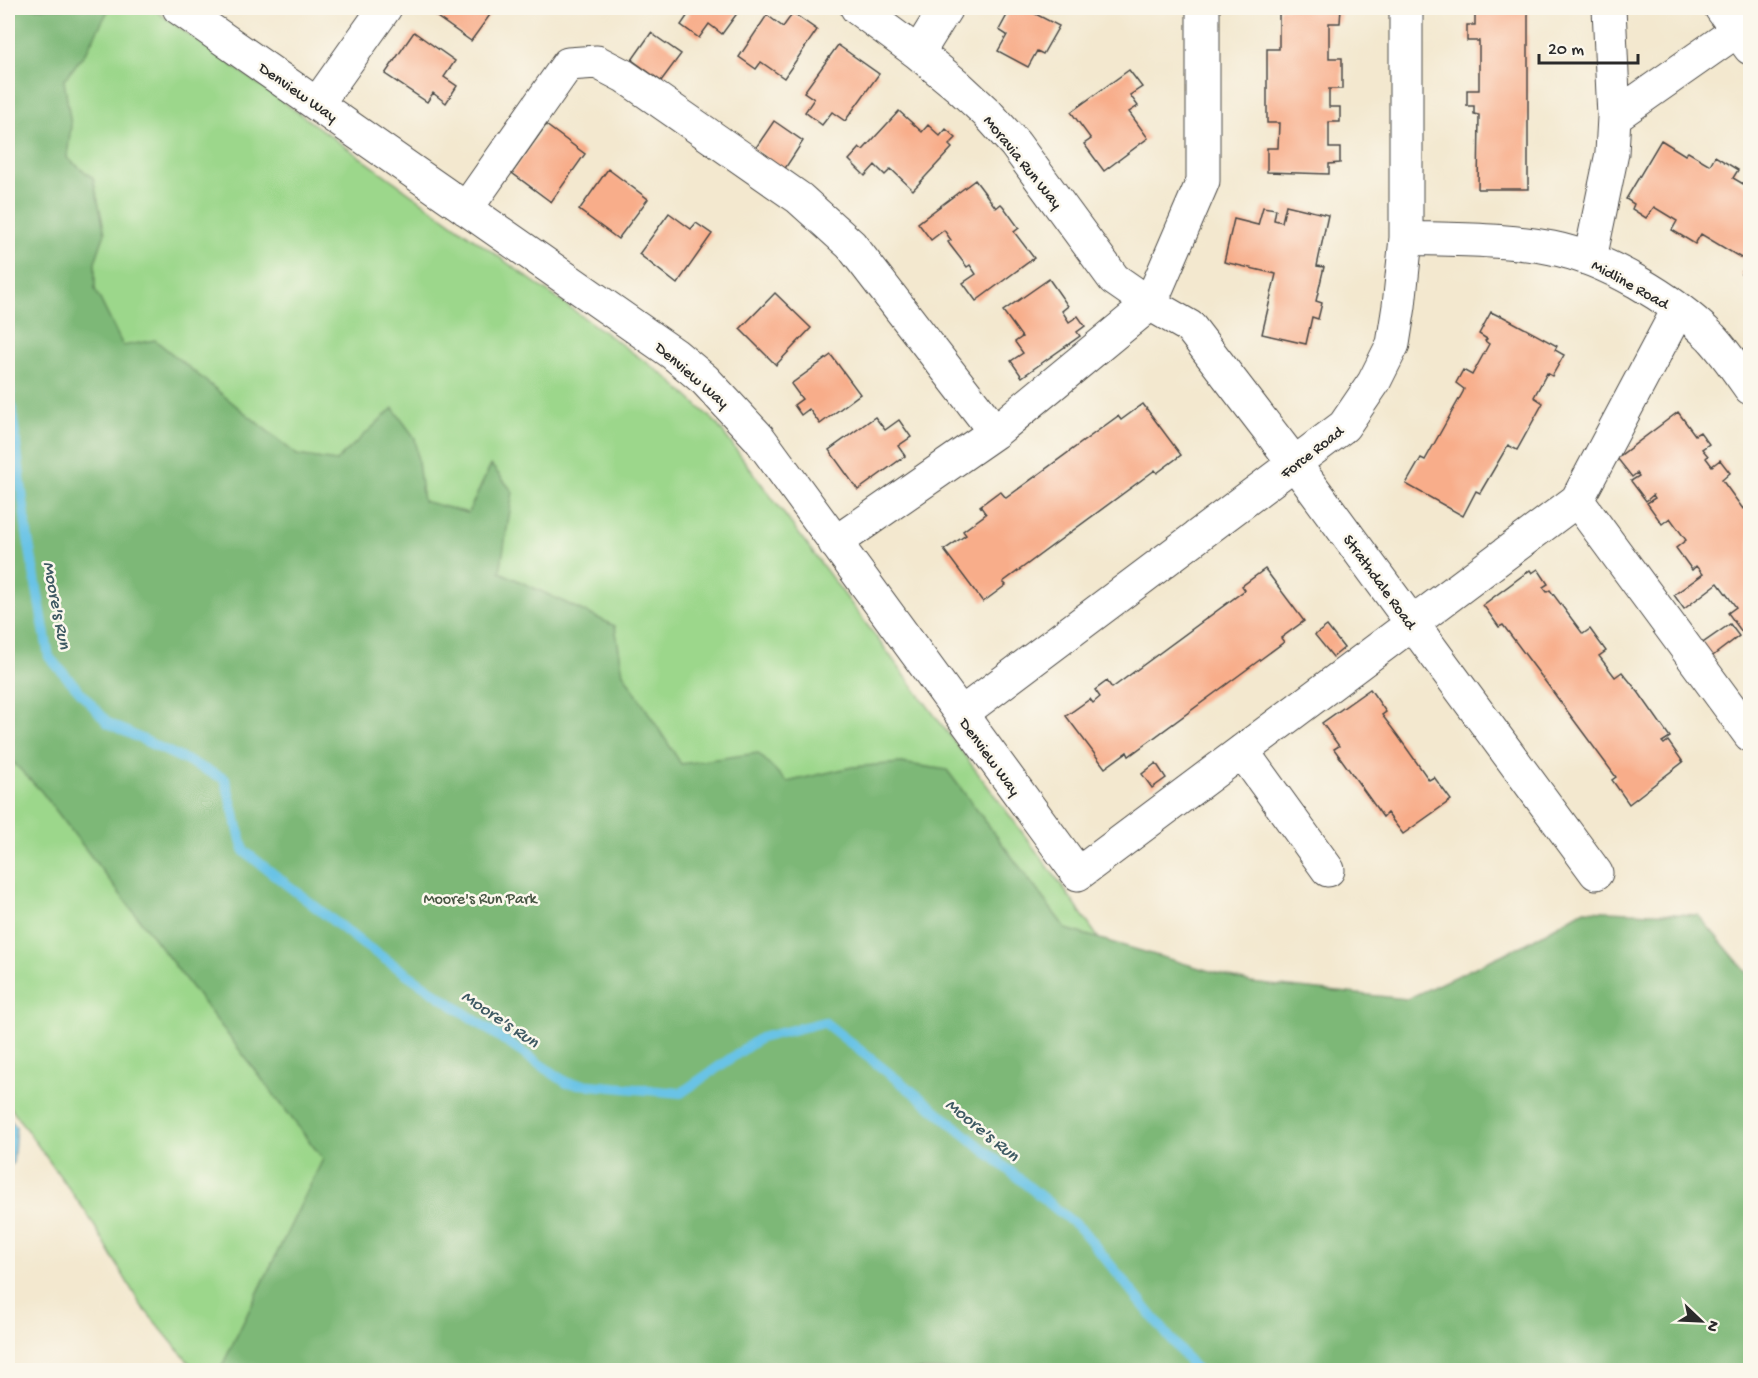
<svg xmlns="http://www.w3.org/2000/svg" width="1758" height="1378" viewBox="0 0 1758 1378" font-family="'Gochi Hand',sans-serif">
  <rect width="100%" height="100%" fill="#fbf7ec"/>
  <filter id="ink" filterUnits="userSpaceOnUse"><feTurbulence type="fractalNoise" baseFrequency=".0167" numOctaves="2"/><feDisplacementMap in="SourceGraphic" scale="12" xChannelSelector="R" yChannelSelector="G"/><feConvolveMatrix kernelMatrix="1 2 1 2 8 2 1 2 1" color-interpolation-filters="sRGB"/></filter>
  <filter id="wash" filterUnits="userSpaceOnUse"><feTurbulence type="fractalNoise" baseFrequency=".008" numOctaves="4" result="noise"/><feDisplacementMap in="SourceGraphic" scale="24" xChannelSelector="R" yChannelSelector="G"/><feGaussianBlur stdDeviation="1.35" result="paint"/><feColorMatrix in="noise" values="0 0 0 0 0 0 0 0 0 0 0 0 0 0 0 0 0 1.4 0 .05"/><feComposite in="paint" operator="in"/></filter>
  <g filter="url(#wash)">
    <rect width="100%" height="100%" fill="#f3e8cf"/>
    <path fill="#9cd78b" stroke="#64815b" stroke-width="1.5" d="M8 8H152L668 378 716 423 1057 879 1402 1370H195L140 1304 88 1215 8 1104Z"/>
    <path fill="#7db877" stroke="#547251" stroke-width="1.5" d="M8 8H106L109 9 86 52 64 80 71 125 67 158 93 178 105 233 95 262V289L123 346 155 340 297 455 336 461 393 408 415 438 423 501 468 513 491 465 513 492 500 572 615 626 623 673 681 764 758 753 787 782 852 767 901 763 947 770 1066 929 1251 983 1407 999 1527 943 1584 910 1698 915 1750 976V1370H220L323 1159 41 791 8 757Z"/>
    <path fill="#69c3e6" stroke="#4a7788" stroke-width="1.5" d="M8 1117 16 1127 13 1164 8 1166Z"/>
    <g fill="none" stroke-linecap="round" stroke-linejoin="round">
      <path stroke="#69c3e6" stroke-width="10" d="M8 379 27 533 49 657 108 723 225 779 244 851 363 944 567 1083 681 1093 760 1038 824 1022 919 1097 1082 1230 1196 1370"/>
    </g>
    <g id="blocks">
      <path fill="#f8ad8a" d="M433 8H495L471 41 430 12Z
        M684 8H741L722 34 709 24 699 38 681 25 690 12Z
        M1011 8H1024L1059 26 1043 54 1037 51 1028 67 998 51 1007 35 999 30Z
        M1279 8H1341L1340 23H1329V58H1342V89H1329V107H1340V122H1329V148H1340V163L1329 164V174L1267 172V148H1278L1279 123H1267V49H1279Z
        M1479 8H1528V189H1478L1479 115 1474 114V106H1467V90H1479V41H1467V25H1475V14H1478Z
        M793 13 817 30 784 78 761 62 756 69 739 57 767 15 783 27Z
        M414 32 455 61 444 77 457 86 446 103 433 93 427 102 385 74Z
        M651 33 681 54 661 81 632 60Z
        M838 45 879 74 845 121 832 112 822 125 805 112 814 99 804 92Z
        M1129 70 1142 87 1130 95 1138 106 1129 112 1148 138 1104 171 1084 144 1091 139 1071 112Z
        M899 111 922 132 928 125 940 136 946 129 956 138 949 145 952 148 913 190 891 169 885 175 875 165 865 176 849 160 860 148 863 150Z
        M774 121 803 141 784 170 755 149Z
        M546 125 585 154 551 202 512 173Z
        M1661 140 1685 155 1688 152 1710 165 1715 156 1738 170 1733 178 1750 188V280L1741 274 1748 262 1701 234 1695 244 1672 230 1677 221 1654 207 1646 218 1632 209 1634 204 1626 199Z
        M608 169 648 199 618 239 579 210Z
        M975 180 996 208 1001 204 1003 206 1019 228 1014 232 1034 258 976 301 963 283 976 274 970 265 967 267 950 245 948 242 951 240 944 230 931 240 918 223Z
        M1286 205 1328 215 1317 266 1324 267 1316 301 1322 303 1318 319 1312 317 1306 344 1262 334 1276 274 1224 262 1234 219 1258 225 1263 207 1276 209 1274 220 1282 222Z
        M669 213 691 229 696 223 712 234 677 284 639 254Z
        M1049 279 1068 306 1062 311 1069 322 1078 316 1085 326 1077 332 1080 336 1022 377 1011 361 1023 353 1015 342 1022 337 1003 311Z
        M775 293 811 328 776 365 740 329Z
        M1491 312 1499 316 1500 315 1557 346 1555 350 1564 355 1552 376 1547 373 1534 397 1543 403 1517 450 1508 445 1480 493 1476 491 1463 516 1406 484 1421 458 1425 460 1463 392 1464 389 1456 383 1463 370 1472 375 1489 344 1485 341 1487 339 1479 334Z
        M831 355 860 394 820 424 809 409 801 415 794 405 802 399 791 384Z
        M1143 404 1181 455 1157 473 1155 470 1003 582 1006 585 983 602 944 550 966 535 963 531 986 514 980 506 1000 491 1006 498 1118 416 1121 420Z
        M1678 412 1695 435 1700 432 1709 444 1702 449 1708 456 1706 458 1712 466 1720 460 1730 473 1722 480 1743 509 1750 504V643L1728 613 1736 607 1718 583 1684 609 1674 595 1703 574 1696 566 1692 570 1676 548 1686 540 1670 518 1662 524 1647 503 1655 498 1653 495 1646 501 1631 481 1639 476 1637 473 1632 477 1617 458Z
        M875 417 885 430 899 420 911 437 898 446 905 456 858 490 829 450Z
        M1265 569 1304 621 1281 638 1284 642 1261 659 1129 756 1127 752 1105 768 1066 716 1090 699 1093 703 1100 697 1095 690 1107 681 1112 688 1245 590 1242 586Z
        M1538 569 1548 584 1543 587 1547 592 1550 590 1583 634 1590 629 1606 651 1599 656 1615 677 1622 672 1639 693 1670 737 1662 742 1664 744 1668 741 1683 762 1629 804 1612 780 1616 777 1536 669 1503 625 1499 627 1483 605 1530 570 1532 573Z
        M1730 624 1739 636 1710 658 1700 645Z
        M1327 626 1344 648 1333 657 1315 635Z
        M1370 689 1386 712 1382 715 1398 736 1429 780 1434 777 1451 800 1403 834 1387 813 1383 817 1334 749 1339 746 1322 723Z
        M1156 763 1166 778 1152 788 1142 774Z"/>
    </g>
  </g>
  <g filter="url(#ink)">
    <use href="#blocks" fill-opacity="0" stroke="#494744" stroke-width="1.5"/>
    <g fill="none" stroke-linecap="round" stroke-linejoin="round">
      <defs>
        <path id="minor" d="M179 8 674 354 705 380 759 438 1078 874 1577 500
          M857 8 918 53 958 86 987 113 1015 144 1114 279 1150 304 1190 327 1295 464 1596 873
          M1721 8 1750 48
          M918 53 946 8
          M317 104 385 8
          M1614 117 1738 30
          M466 209 568 64 597 62 624 76 799 198 851 245 995 432
          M1406 238C1454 240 1505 239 1552 248 1606 259 1672 298 1711 337 1725 352 1738 371 1750 388
          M1590 259 1612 153 1614 117 1609 8
          M1678 310 1577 500 1750 735
          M835 543 995 432 1150 304 1203 181V8
          M961 714 1344 426 1374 382 1393 344 1399 306 1406 238V8
          M1242 751 1328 870"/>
      </defs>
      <use href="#minor" stroke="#494744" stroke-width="35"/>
      <use href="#minor" stroke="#fff" stroke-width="33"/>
    </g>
  </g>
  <g text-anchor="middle" stroke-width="5" stroke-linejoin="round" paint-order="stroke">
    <g font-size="16" fill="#2b2b2b" stroke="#fbf7ec">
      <text transform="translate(299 91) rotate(35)" y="6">Denview Way</text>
      <text transform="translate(1024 161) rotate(51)" y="6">Moravia Run Way</text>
      <text transform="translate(1631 283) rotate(29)" y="6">Midline Road</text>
      <text transform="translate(693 374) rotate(41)" y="6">Denview Way</text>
      <text transform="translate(1311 451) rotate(-38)" y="6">Force Road</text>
      <text transform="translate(1381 581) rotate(54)" y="6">Strathdale Road</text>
      <text transform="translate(991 756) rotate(54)" y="6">Denview Way</text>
    </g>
    <g font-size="16" fill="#475643" stroke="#fbf7ec">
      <text x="480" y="903">Moore's Run Park</text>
    </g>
    <g font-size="18" font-style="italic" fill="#3e5963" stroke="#fbf7ec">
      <text transform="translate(58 605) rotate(79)" y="6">Moore's Run</text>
      <text transform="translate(501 1018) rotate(34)" y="6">Moore's Run</text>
      <text transform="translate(983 1129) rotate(39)" y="6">Moore's Run</text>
    </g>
  </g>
  <rect width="1758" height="1378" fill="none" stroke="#fbf7ec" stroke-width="30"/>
  <g transform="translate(1701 1321) rotate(113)" stroke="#fbf7ec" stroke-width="4.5" paint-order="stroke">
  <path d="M0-4.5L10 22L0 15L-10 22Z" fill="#2b2b2b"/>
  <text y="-9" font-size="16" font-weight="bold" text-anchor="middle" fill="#2b2b2b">N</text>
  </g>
  <path d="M1539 54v9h99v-9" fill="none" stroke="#2b2b2b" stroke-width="3"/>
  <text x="1548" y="54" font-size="18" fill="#2b2b2b" stroke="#fbf7ec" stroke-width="4.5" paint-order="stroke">20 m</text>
</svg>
